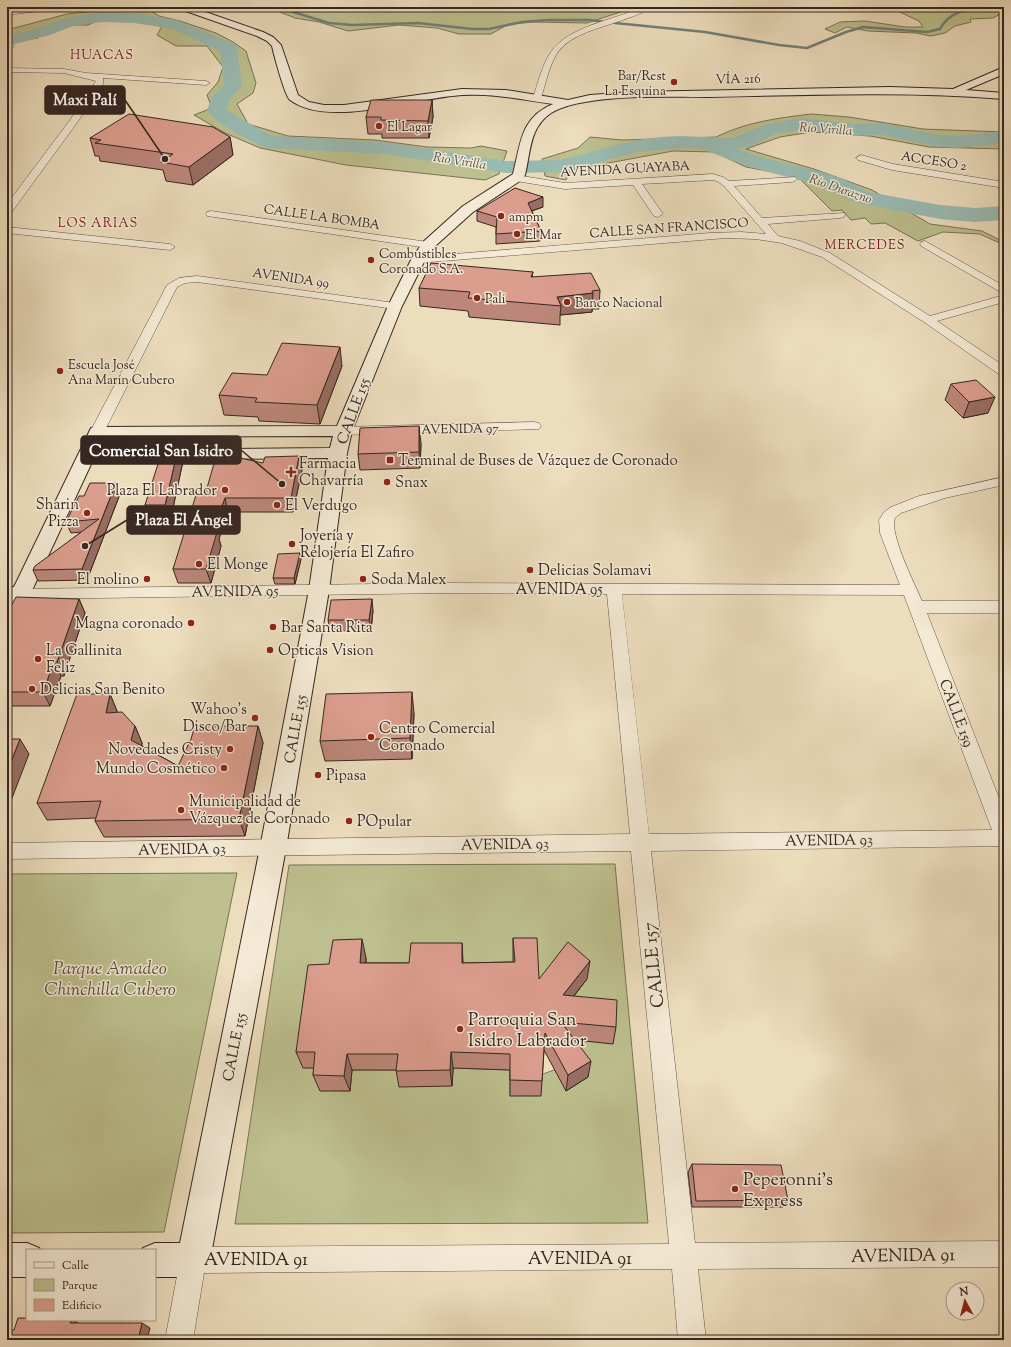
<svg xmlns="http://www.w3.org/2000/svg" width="1011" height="1347" viewBox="0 0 1011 1347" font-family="'Sorts Mill Goudy',serif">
  <rect width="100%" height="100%" fill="#ecddbd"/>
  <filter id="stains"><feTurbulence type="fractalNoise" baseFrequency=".005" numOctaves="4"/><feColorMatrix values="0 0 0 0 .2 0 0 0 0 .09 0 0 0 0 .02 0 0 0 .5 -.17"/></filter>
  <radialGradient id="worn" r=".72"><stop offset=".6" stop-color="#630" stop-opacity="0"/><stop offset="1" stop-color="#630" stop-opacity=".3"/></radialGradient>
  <path fill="#bdbf8e" stroke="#7a7358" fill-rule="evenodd" d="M267 7H636L587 23 535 22 509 24 491 34H459L437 28 399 25 348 31 319 22 295 18Z
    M889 7H1004V12L993 18 970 19 971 22 955 26 945 33 931 36 916 33 868 31 847 27 835 33 825 29 840 22 865 21 905 27H923L919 21Z
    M120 8 151 11 159 16 180 21 216 33 233 42 246 51 256 83 253 93 237 104 248 124 288 136 375 140 427 147 471 148 481 146 507 151 499 174 485 180 346 165 260 148 225 133 194 115 212 108 207 95 218 82 223 67 207 46H176L157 35 162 26 115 19 97 21 88 25H68L39 32 38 38 7 43V30L67 14Z
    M811 114 849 117 923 129 1004 132V149L929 147 870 136 811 132 780 137 746 149 814 169 872 190 930 224 982 231 1004 242V245L980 234 943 232 918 241 885 223 871 224 865 218 851 220 842 210 832 211 800 179 816 185 803 178 746 167 714 152 673 151 571 170 566 180 545 176 542 159 578 148 590 137 622 140 716 137C746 122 778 118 811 114Z
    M615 864 648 1223 235 1224 289 865ZM515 980 548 984 585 1041 572 1056 554 1070 543 1074 510 1096V1070L453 1068 452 1086 401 1070H352L349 1091 320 1090 321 1068Z
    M237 873 164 1232 7 1233V874Z"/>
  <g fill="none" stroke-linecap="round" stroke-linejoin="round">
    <path stroke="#718079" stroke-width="2.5" d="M277 7 329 23 352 25 418 23 472 29H489L522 22 548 20H589L605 22
      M615 23 705 32 779 45 807 48 846 32 863 27 927 32 940 29C949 12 964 10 982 7"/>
    <path fill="#99bbb3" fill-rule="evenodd" d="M102 12 134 13 177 20 234 44 237 48 242 86 230 99 227 109 236 116 272 136 384 142 506 161 561 160 637 140 661 137 681 136 727 138 739 136 764 125 801 118 855 124 882 123 939 135 957 136 1004 131V143L957 148 939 147 882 135 855 136 801 130 776 134 751 146 737 149 760 157 822 172 843 179 868 192 940 205 975 208 1004 206V220L975 222 940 219 862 204 854 202 827 189 806 182 746 166 702 149 681 148 638 152 561 172 506 173 384 154 268 148 261 146C243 136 219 127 207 110L212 97 224 85 220 51 173 29 134 23 102 22 73 26 50 35 7 46V36L38 28 63 19Z"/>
    <defs>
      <path id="street" d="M39 7H58L55 9 7 15V11Z
        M642 7H650C643 14 630 17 620 21 600 28 571 34 558 52 549 65 546 83 541 98L540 100H534L533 98C538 83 542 65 551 52 568 26 615 20 642 7Z
        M10 43 14 45 10 52H7V44Z
        M7 68 64 69 86 73 206 81 210 83 206 85 103 78V84L76 124 11 213 7 214V204L70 120 96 81 64 73 7 72Z
        M861 155 893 164 1004 182V188L892 170 858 160 856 158Z
        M713 174 723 177 729 181 795 177 797 179 795 181 792 182 734 186 762 218 844 213 845 215 844 217 840 218 768 224 778 236 800 241 830 253 930 316 1004 295V302L937 321 1004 366V376L1000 375 924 322 822 257 782 243 755 239 726 238 418 263 413 260 418 257 710 233 741 232 766 234 724 186 717 181 713 180 642 184 663 214 658 217 654 216 633 185 565 189 516 181 511 178 516 175 565 183Z
        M211 211 428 242 433 245 428 248 207 216 206 214 207 212Z
        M7 227 170 244 175 247 170 250 7 233Z
        M925 241 1004 286V294L921 246 920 244 921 242Z
        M197 276 395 303 399 304 401 306 399 308 395 309 197 282 185 283 177 287 104 432 102 435H92L90 432 167 285 179 278Z
        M534 422 539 423 541 426 539 429 343 435 338 434 336 431 338 428 343 427Z
        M1004 477V485L945 498 901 513 895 518C889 534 915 584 922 601H1004V613H927L1004 811V846L651 851 695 1243 1004 1241V1267L698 1269 706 1340H678L672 1269 204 1273 193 1340H165L180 1260 184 1251 193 1247 669 1244 631 851 7 859V843L630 834 607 594 445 593 26 599 13 628 7 630V607L15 590 21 589 445 583 900 585 880 533 879 520 884 512 891 507 919 496ZM622 594 904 595 992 830 649 834Z"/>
      <path id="secondary" d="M179 7H191L263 32 273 37 281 45 298 95 309 102 324 105H344L462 89 506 90 568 100 590 95 630 92 890 87 953 89 1004 67V74L966 90 1004 93V99C906 91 808 95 710 97 671 97 583 93 551 113 529 128 531 151 525 175L520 181 473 212 433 248 425 260 402 306 352 431 347 453 329 590 286 848 210 1260 205 1272 193 1277H155V1250H142L143 1248 155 1243H180L260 848 309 590 328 458 93 460 28 599 21 601H7V587H14L91 428 97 427 337 426 388 306 411 260 423 242 463 206 513 174C521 143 520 118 553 104 523 100 494 93 463 95 417 97 329 129 290 100 285 96 274 55 272 46L267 41 257 36 180 9ZM333 436 330 448 98 450 103 437Z
        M7 1243H27L39 1248 40 1250H27V1277H7Z"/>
    </defs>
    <use href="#street" stroke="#645449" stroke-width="1"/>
    <use href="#secondary" stroke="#362722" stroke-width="2"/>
    <use href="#street" fill="#f3e9d4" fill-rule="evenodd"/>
    <use href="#secondary" fill="#f3e9d4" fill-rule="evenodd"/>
  </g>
  <path fill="#bc877a" stroke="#362722" d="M432 100 433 117 429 138H382V134H368L366 117Z
    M230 137 233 155 193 185 166 181 163 170 100 161 99 156H95L90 138Z
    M543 207 532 211 541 231 540 241 496 244V227L477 221V211Z
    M533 272 532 277 600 290 599 309H592V312L560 315V325L469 317 468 311 420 306 419 288Z
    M342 366 320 424 259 421 258 417 224 415 219 395 267 375Z
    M951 384 988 413 963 418 945 400Z
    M421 443 420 468 360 470 358 454Z
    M179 445 183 461 170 522H150L145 505Z
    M299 456 302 470 293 512H228L219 539 221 546 211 583H178L173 569 205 495 263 463Z
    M116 483 120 494 87 580 38 581 33 570 81 532 71 533 66 522 84 496Z
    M300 553 301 559 295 584H275L273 578Z
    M79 599 85 613 64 676H61L50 706H7V614Z
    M373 610 371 631H330L328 620Z
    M110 694 117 711V712L135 726 142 743V746L178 766 258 726 263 743 245 836 104 837 95 821 96 818 47 820 37 803Z
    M414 713 412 759 325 761 320 741Z
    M513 938 539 979H587L574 996 616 1027 613 1044 575 1040 588 1077 566 1091 544 1050 541 1096H510V1070L453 1068 452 1086 399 1087 396 1070H352L350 1091H320L313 1075 314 1068H303L296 1052 329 964 366 958V963H463L513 962Z
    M692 1164 788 1200 783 1207H692L688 1172Z"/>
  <path fill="#996e63" stroke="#362722" d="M432 100 433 117 429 138 428 121Z
    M230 137 233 155 193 185 189 167Z
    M543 197V207L528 212V203Z
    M593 293 592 312 560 315 561 306 557 297Z
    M340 347 342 366 320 424 317 405Z
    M995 397 988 413 963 418 969 402Z
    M419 426 421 443 420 468 419 452Z
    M179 445 183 461 170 522 165 505Z
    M299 456 302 470 293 512 291 498Z
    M116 483 120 494 87 580 82 569Z
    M225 498 228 512 219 539 221 546 211 583 206 569 212 532Z
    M300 553 301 559 295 584 294 578Z
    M79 599 85 613 64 676 57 662Z
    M372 599 373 610 371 631 369 620Z
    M54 662 61 676 50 706 43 692Z
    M412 692 414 713 412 759 410 738Z
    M110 694 117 711 114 730 106 713Z
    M135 726 142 743 139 757 131 740Z
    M258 726 263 743 245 836 239 819Z
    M20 739 29 754 7 811V772Z
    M362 939 366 958 364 982 360 963Z
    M462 943 463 961V981L462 963Z
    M590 961 587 979 561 1012 563 995Z
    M451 1052 453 1068 452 1086 450 1070Z
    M347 1054 352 1070 350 1091 344 1076Z
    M591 1061 588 1077 566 1091 568 1075Z
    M71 1320H73L80 1324 70 1323Z
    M142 1323 150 1328 147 1340H138Z"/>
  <path fill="#db9d8e" stroke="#362722" d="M371 100H432L428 121 381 120V117H366Z
    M129 114 213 127 230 137 189 167 161 162 173 154 95 143 101 140 90 138Z
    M515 188 543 197 528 203 541 231 496 234 497 217 477 211Z
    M431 263 533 272 531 277 591 273 600 290 592 291 593 293 557 297 561 306 468 298 470 292 419 288Z
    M282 343 340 347 317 405 255 402 257 398 219 395 232 373 267 375Z
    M976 380 995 397 969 402 951 384Z
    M419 426V452L358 454 360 428Z
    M164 445H179L165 505H145Z
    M217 453 263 463 265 457 299 456 291 498H225L212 532H217L206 569H173L196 495H205Z
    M90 483H116L82 569 33 570 35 566 99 519 66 522 79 496H84Z
    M300 553 294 578H273L278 554Z
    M16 597 79 599 57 662H54L43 692H7V614Z
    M372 599 369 620H328L331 600Z
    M412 692 410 738 320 741 326 694Z
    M77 694H110L106 713 122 712 135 726 131 740 178 766 191 739 195 726H258L239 819 95 821 101 801 37 803Z
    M7 739H20L7 772Z
    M513 938H537L539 979 568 942 590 961 563 995 617 1000 616 1027 561 1022 591 1061 568 1075 545 1033 542 1081 510 1080V1054L451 1052 450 1070 396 1071 398 1054H347L344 1076 313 1075 315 1052H296L308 965 329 964 333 940 362 939 360 963H409L411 943H462V963L515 962Z
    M692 1164 781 1165 788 1200 696 1201Z
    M18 1318H27V1320H71L70 1323H142L138 1340H7V1330H14Z"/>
  <g fill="#8f2418" stroke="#f3e9d4" stroke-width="1.5">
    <circle cx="674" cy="82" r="4"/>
    <circle cx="379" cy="126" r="4"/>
    <circle cx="501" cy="216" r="4"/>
    <circle cx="517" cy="234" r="4"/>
    <circle cx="371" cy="260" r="4"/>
    <circle cx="477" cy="298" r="4"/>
    <circle cx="567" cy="302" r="4"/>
    <circle cx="60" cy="371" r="4"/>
    <rect x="386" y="456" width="8" height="8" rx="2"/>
    <path d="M289 466h4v4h4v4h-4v4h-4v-4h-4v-4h4z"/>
    <circle cx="387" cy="482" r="4"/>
    <circle cx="225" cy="490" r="4"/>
    <circle cx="277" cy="505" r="4"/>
    <circle cx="87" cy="513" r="4"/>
    <circle cx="292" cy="544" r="4"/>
    <circle cx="199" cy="564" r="4"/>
    <circle cx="530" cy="570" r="4"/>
    <circle cx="147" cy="579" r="4"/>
    <circle cx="363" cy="579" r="4"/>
    <circle cx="191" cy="623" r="4"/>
    <circle cx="273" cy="627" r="4"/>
    <circle cx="270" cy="650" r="4"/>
    <circle cx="38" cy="659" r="4"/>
    <circle cx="32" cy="689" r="4"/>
    <circle cx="255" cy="718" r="4"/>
    <circle cx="371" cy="737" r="4"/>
    <circle cx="230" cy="749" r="4"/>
    <circle cx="224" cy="768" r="4"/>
    <circle cx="318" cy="775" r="4"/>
    <circle cx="181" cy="810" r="4"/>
    <circle cx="349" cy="821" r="4"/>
    <circle cx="460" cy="1029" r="4"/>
    <circle cx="735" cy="1189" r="4"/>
  </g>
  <g text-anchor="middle" stroke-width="3" stroke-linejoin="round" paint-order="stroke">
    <g font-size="13" letter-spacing="1" fill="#7a1f14" stroke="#f3e9d4">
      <text x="102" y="59">HUACAS</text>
      <text x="98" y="227">LOS ARIAS</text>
      <text x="865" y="249">MERCEDES</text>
    </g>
    <g font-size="13" fill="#362722" stroke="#f3e9d4" text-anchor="start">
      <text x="666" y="80" text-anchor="end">Bar/Rest<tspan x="666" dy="15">La Esquina</tspan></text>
      <text x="387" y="131">El Lagar</text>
      <text x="509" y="221">ampm</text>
      <text x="525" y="239">El Mar</text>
      <text x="379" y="258">Combustibles<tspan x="379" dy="15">Coronado S.A.</tspan></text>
      <text x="485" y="303">Palí</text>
      <text x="575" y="307">Banco Nacional</text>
      <text x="68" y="369">Escuela José<tspan x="68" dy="15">Ana Marín Cubero</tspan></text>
    </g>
    <g font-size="13" fill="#362722" stroke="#f3e9d4">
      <text transform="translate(738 78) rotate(-1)" y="5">VÍA 216</text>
      <text transform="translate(934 160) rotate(9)" y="5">ACCESO 2</text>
      <text transform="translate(625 168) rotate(-3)" y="5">AVENIDA GUAYABA</text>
      <text transform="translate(322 216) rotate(8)" y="5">CALLE LA BOMBA</text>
      <text transform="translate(669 227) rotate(-4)" y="5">CALLE SAN FRANCISCO</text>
      <text transform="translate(291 277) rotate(8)" y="5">AVENIDA 99</text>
      <text transform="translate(460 428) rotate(-1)" y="5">AVENIDA 97</text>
    </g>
    <g font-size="13" font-style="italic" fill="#4f4c46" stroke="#f3e9d4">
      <text transform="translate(826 128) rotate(4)" y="5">Río Virilla</text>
      <text transform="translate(460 160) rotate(9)" y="5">Río Virilla</text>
      <text transform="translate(841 188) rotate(19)" y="5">Río Durazno</text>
    </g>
    <g font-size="15" fill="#362722" stroke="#f3e9d4">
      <text transform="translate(353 411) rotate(-70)" y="5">CALLE 155</text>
      <text x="559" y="594">AVENIDA 95</text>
      <text transform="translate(235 591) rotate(-1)" y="5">AVENIDA 95</text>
      <text transform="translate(957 713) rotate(69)" y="5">CALLE 159</text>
      <text transform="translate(295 729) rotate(-80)" y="5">CALLE 155</text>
      <text transform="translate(829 840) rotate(-1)" y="5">AVENIDA 93</text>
      <text transform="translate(505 844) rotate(-1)" y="5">AVENIDA 93</text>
      <text transform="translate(182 849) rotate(-1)" y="5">AVENIDA 93</text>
      <text transform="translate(234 1047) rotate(-79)" y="5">CALLE 155</text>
    </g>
    <g font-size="15" fill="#362722" stroke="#f3e9d4" text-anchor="start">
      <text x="398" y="465">Terminal de Buses de Vázquez de Coronado</text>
      <text x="299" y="468">Farmacia<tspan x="299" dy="17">Chavarría</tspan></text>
      <text x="395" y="487">Snax</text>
      <text x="217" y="495" text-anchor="end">Plaza El Labrador</text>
      <text x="79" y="509" text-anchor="end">Sharin<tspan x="79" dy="17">Pizza</tspan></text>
      <text x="285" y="510">El Verdugo</text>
      <text x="300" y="540">Joyería y<tspan x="300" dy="17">Relojería El Zafiro</tspan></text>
      <text x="207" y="569">El Monge</text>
      <text x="538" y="575">Delicias Solamavi</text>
      <text x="139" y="584" text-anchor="end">El molino</text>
      <text x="371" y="584">Soda Malex</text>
      <text x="183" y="628" text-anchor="end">Magna coronado</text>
      <text x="281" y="632">Bar Santa Rita</text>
      <text x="46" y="655">La Gallinita<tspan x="46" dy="17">Feliz</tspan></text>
      <text x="278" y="655">Opticas Vision</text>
      <text x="40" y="694">Delicias San Benito</text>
      <text x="247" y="714" text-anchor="end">Wahoo's<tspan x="247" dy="17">Disco/Bar</tspan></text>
      <text x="379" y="733">Centro Comercial<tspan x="379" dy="17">Coronado</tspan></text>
      <text x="222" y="754" text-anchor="end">Novedades Cristy</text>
      <text x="216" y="773" text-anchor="end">Mundo Cosmético</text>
      <text x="326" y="780">Pipasa</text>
      <text x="189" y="806">Municipalidad de<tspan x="189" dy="17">Vázquez de Coronado</tspan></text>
      <text x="357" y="826">POpular</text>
    </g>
    <g font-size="18" fill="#362722" stroke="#f3e9d4">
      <text transform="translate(653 965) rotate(-96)" y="6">CALLE 157</text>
      <text transform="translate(903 1255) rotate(-1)" y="6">AVENIDA 91</text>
      <text x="580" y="1264">AVENIDA 91</text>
      <text x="256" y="1265">AVENIDA 91</text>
    </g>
    <g font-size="18" font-style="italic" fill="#584d3d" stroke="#f3e9d4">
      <text x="110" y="974">Parque Amadeo<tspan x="110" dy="21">Chinchilla Cubero</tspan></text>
    </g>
    <g font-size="18" fill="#362722" stroke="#f3e9d4" text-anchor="start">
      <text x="468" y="1025">Parroquia San<tspan x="468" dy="21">Isidro Labrador</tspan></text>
      <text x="743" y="1185">Peperonni's<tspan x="743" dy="21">Express</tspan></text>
    </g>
  </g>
  <path fill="none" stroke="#362722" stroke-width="1.5" d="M165 159L125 100M282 484L241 450M85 546L127 520"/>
  <g fill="#362722" stroke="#f3e9d4" stroke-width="1.5">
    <circle cx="165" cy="159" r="4"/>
    <circle cx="282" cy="484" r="4"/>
    <circle cx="85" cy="546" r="4"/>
  </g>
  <g fill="#362722" stroke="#362722" stroke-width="1.5">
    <rect x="45" y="86" width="80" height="28" rx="4"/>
    <rect x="81" y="436" width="160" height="28" rx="4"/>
    <rect x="127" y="506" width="113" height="28" rx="4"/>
  </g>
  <g font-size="16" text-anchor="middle" font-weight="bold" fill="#fff">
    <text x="85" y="105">Maxi Palí</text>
    <text x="161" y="456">Comercial San Isidro</text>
    <text x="184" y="525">Plaza El Ángel</text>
  </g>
  <rect width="1011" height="1347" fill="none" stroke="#ecddbd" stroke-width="24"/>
  <rect x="8" y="8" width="995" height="1331" fill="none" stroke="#362722" stroke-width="2"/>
  <rect x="12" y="12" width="987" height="1323" fill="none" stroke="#362722"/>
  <rect x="26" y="1249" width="130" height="72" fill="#f3e9d4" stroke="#a79b8d"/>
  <rect x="34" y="1262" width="20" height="6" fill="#f3e9d4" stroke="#a79b8d"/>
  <text x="62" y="1269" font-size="12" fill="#362722">Calle</text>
  <rect x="34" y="1279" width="20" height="12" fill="#bdbf8e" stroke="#a79b8d"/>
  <text x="62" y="1289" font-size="12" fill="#362722">Parque</text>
  <rect x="34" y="1299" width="20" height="12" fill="#db9d8e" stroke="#a79b8d"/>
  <text x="62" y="1309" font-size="12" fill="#362722">Edificio</text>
  <g transform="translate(965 1301) rotate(353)"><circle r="19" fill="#f3e9d4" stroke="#a79b8d"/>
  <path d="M0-3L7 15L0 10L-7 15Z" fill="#8f2418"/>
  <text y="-6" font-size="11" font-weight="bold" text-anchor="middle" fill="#362722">N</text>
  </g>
  <rect width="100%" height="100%" filter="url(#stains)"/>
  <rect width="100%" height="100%" fill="url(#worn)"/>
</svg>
